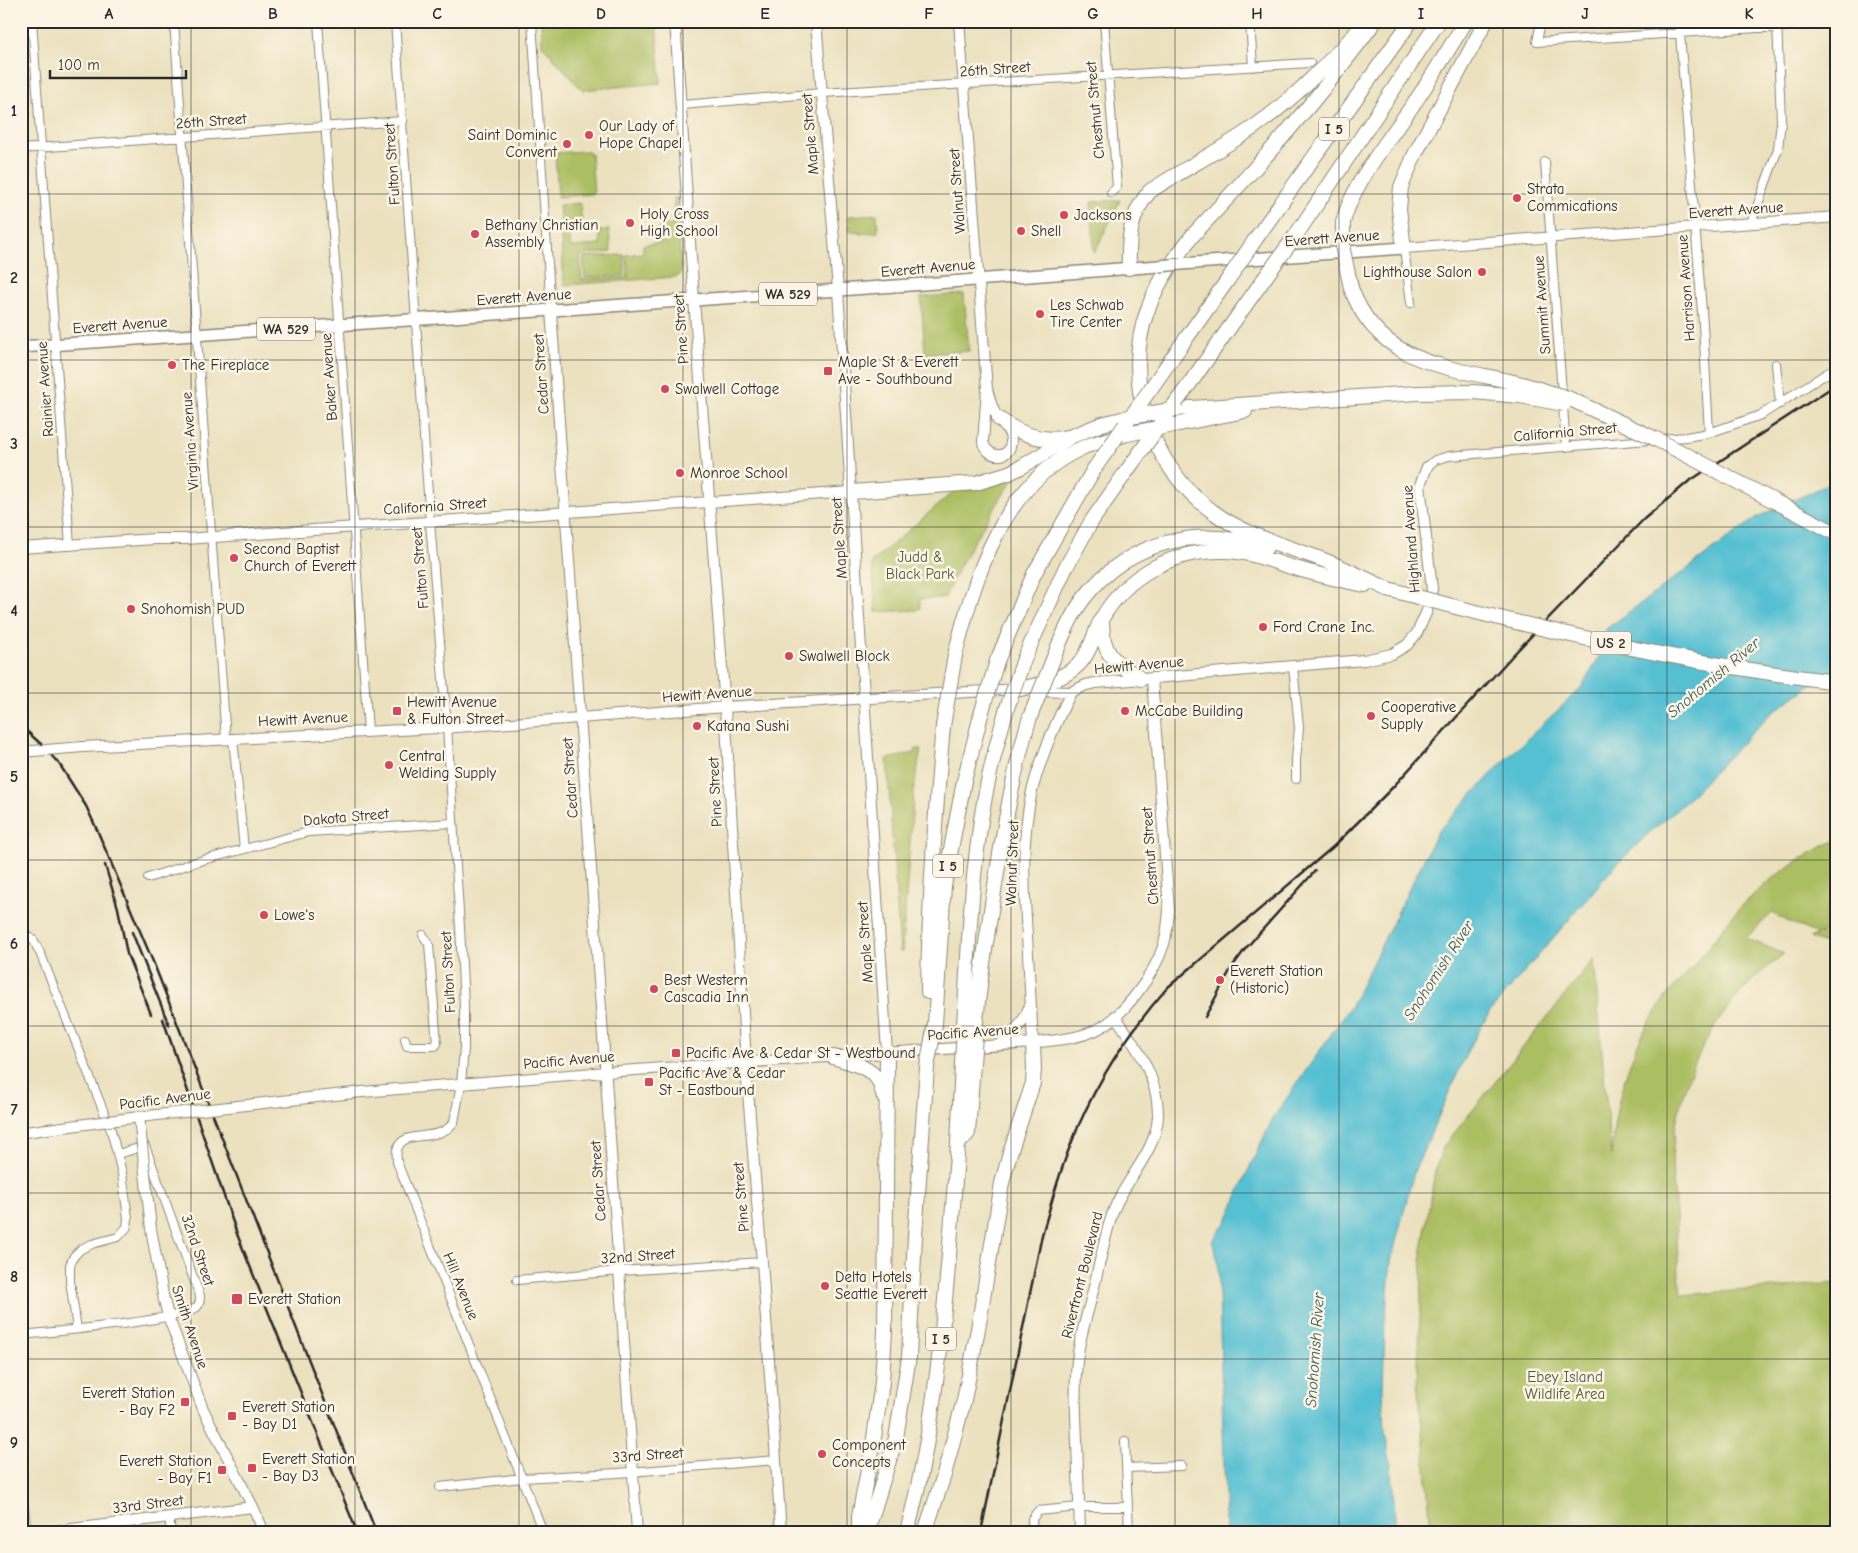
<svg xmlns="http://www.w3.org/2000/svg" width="1858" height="1553" viewBox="0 0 1858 1553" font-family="'Comic Neue',sans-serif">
  <rect width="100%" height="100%" fill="#fcf5e5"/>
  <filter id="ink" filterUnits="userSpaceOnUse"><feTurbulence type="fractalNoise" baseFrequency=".02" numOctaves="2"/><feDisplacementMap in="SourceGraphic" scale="10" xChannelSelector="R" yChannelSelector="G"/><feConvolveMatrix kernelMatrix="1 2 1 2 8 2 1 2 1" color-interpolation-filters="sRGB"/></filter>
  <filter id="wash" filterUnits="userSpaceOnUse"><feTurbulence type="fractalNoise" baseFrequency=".0096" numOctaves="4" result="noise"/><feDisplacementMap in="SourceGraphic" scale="20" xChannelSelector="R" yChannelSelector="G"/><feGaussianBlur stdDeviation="1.12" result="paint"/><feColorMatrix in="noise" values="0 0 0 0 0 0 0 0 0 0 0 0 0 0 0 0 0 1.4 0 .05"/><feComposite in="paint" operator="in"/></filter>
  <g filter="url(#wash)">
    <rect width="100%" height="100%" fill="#ebe1bf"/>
    <path fill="#acbe62" stroke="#6c7446" d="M541 21H656L661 83 582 90 542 45Z
      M587 151 591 154 594 193 593 194 558 197 555 153Z
      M674 198H677L681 272 680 275 676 277 566 285 564 284 561 238 569 237 571 247 600 245 599 231 609 230 611 252 580 255 582 280 628 277 626 255 643 253V245L660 242 659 228H661V226L674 225Z
      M1120 200 1095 252H1094L1091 202Z
      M580 203 582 224 570 225 568 233 562 234 559 205Z
      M877 214 878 232 859 234V231L850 232 849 216Z
      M624 255 625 275 585 278 583 257Z
      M964 294 969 351 925 354 921 297Z
      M1015 477C989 516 964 554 944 598L920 599V608L917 610 876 612 872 562 954 491 977 489 1000 483Z
      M915 749H921L914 788 902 951 900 952 887 759 915 753Z
      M1837 840V926L1819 934 1837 942V949L1810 938 1817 934 1791 923 1772 913 1746 938 1784 954C1721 999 1680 1070 1673 1147 1671 1168 1674 1190 1676 1212 1677 1239 1678 1268 1681 1295L1837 1283V1532H1431L1424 1442 1417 1384 1422 1275 1421 1256 1435 1171 1443 1147 1594 959 1611 1156C1615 1097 1632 1041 1668 994 1679 980 1693 968 1703 954 1713 942 1721 930 1731 918 1760 884 1797 858 1837 840Z"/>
    <path fill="#57c0d3" stroke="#41767f" d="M1837 480V667L1770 714 1683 804 1650 832 1614 867 1489 1013 1468 1050 1414 1172 1391 1261 1385 1322 1383 1390 1385 1431 1392 1473 1396 1532H1226L1218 1261 1212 1241 1228 1219 1245 1177 1273 1118 1352 1004 1438 831 1501 764 1581 688 1605 647 1606 629 1756 518Z"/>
  </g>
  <g filter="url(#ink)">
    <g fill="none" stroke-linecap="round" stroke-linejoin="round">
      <defs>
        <path id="street" d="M32 21 70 546
          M174 21 226 739
          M318 21 368 731
          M395 21 430 522 447 727 460 927 464 1005V1048L461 1084 454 1122C438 1145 403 1127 397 1150 396 1153 397 1159 397 1162L543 1532
          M532 21 551 310
          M1104 21 1117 187 1111 193
          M1250 21 1253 67
          M1541 21 1537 42 1837 23
          M1679 21 1703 324 1709 433
          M682 105 822 93 1310 63
          M21 149 403 121
          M1545 162 1566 447
          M1751 223 1778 149 1781 121 1777 21
          M1404 248 1411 303
          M1776 364 1780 404
          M1427 467 1435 460 1449 456 1686 437 1709 433 1761 415 1837 367
          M1293 666 1299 728 1296 759V779
          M233 738 244 849
          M148 878 196 862 308 832 453 823
          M21 930 34 941 41 955 111 1130 122 1173 128 1218 127 1227 118 1237 92 1244 81 1249 74 1256 70 1265V1281L77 1329
          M405 1039 407 1046H435L437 1044 429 944 423 935
          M517 1280 620 1271 762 1262
          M21 1335C50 1332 181 1321 197 1307 200 1304 200 1300 200 1296L145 1146 118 1154
          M1125 1441 1129 1532
          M1126 1468 1182 1466
          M21 1484 27 1532
          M440 1487 522 1478 618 1473 777 1460
          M169 1517 171 1532
          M1033 1532 1032 1519 1038 1511 1079 1507H1127"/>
        <path id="secondary" d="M675 21 694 300 725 707 747 1080 762 1262 781 1532
          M816 21 838 290 887 1053
          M959 21 987 389 983 442C987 459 1010 460 1011 442 1012 430 999 421 994 411 991 405 989 396 987 389
          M1404 248 1837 217
          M551 310 604 1050 637 1532
          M21 548 155 539H186L851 492
          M1035 691 1071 692 1086 685 1096 683 1364 660 1392 654 1407 645 1417 633 1427 611 1432 589 1420 485 1427 467
          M83 747 457 727 725 707 1018 689
          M1033 1043C1031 1007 1029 971 1027 936 1024 887 1021 839 1032 791 1041 756 1055 724 1071 692
          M999 1045C1014 1033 1022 1026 1029 1007
          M362 1092 606 1072 1033 1043C1054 1040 1077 1039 1096 1030 1124 1017 1155 973 1164 944 1167 933 1168 922 1169 910L1152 678
          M164 1300 168 1316 203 1409 253 1507 264 1532
          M47 1532 253 1507
          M1080 1532C1079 1501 1078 1471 1077 1441 1076 1414 1074 1388 1077 1361 1079 1340 1086 1319 1091 1299 1098 1272 1103 1244 1111 1218 1122 1181 1156 1155 1158 1116 1159 1078 1136 1046 1115 1016"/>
        <path id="primary" d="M1181 264 1404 248
          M21 347 910 285 1159 266"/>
        <path id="highway" d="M1375 21C1320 98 1258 166 1193 235 1175 258 1158 281 1148 309 1121 380 1151 467 1212 511 1245 536 1287 546 1326 561 1347 569 1367 580 1388 589
          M1343 223C1352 183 1394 133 1417 99 1434 74 1450 47 1466 21
          M1296 235 1439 21
          M1257 237 1411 21
          M1404 248 1399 209 1401 187 1415 154 1486 21
          M1129 268C1128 239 1130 214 1150 191 1184 169 1221 150 1254 127 1297 97 1331 60 1366 22
          M1351 288C1379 367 1453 367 1522 384
          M1180 347 1227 281
          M1193 379 1264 279
          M1176 409 1417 393 1473 392 1520 396
          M999 419C1018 433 1042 443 1067 437
          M1174 425 1245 411
          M851 492 976 483 1009 473 1023 466 1072 436 1102 424 1122 419
          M1102 622C1103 657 1113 660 1141 679
          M1058 647C1065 630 1073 612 1085 597 1129 540 1200 525 1266 548
          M955 655C975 577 1002 482 1084 447 1097 442 1111 439 1124 435
          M1024 659 1065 569 1091 522 1126 472
          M997 661 1034 574 1094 469
          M1020 689C1041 684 1063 680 1079 664 1090 653 1094 634 1101 620 1126 575 1173 550 1224 551 1247 551 1269 560 1291 567 1315 574 1340 580 1365 585
          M928 992C929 903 935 815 943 726
          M976 1022C980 976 988 931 995 885 1004 828 1013 772 1030 717
          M935 1024 944 886 964 781 982 711
          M964 1025C968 961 970 898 979 835 984 792 995 749 1007 708
          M833 1057C849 1062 869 1066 879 1081 881 1086 882 1092 884 1097
          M859 1532V1516L873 1445 882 1382 885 1331 887 1053
          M867 1532 896 1438 909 1357 915 1236 927 1067
          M907 1532C941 1405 947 1274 958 1144
          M925 1532 944 1475 964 1400 978 1329 1002 1183 1010 1153 1033 1083 1034 1068 1033 1043"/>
      </defs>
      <use href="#street" stroke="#8b8675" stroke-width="10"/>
      <use href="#secondary" stroke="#8b8675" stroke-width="12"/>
      <use href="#primary" stroke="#8b8675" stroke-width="14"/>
      <use href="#highway" stroke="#8b8675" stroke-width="16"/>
      <use href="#street" stroke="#fff" stroke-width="8"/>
      <use href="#secondary" stroke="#fff" stroke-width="10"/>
      <use href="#primary" stroke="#fff" stroke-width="11"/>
      <use href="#highway" stroke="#fff" stroke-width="14"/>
      <path stroke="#2b2b2b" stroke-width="2.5" d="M21 726 42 745 60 765 86 806 98 832 154 964 376 1532
        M105 865 118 908 127 954 151 1014
        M132 932 169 1025
        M1205 1017 1232 967 1246 948 1315 871
        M163 1019 237 1234 357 1532
        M981 1532 1042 1235C1051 1204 1059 1173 1071 1144 1093 1087 1127 1034 1167 988L1334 846 1393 787 1513 655 1644 519 1688 482 1837 384"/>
      <defs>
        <path id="secondary-bridge" d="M21 752 83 747
          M139 1117 151 1229 164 1300
          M25 1132 139 1117 362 1092"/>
        <path id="primary-bridge" d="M1159 266 1181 264"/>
        <path id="highway-bridge" d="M1343 223V250L1351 288
          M1264 279 1296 235
          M1227 281 1257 237
          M1522 384 1568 398 1656 439 1837 534
          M1520 396 1564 404
          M1125 418 1176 409
          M1127 434 1174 425
          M1094 469 1180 347
          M1126 472 1193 379
          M1388 589C1535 629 1685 664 1837 682
          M1007 708 1024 659
          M982 711 997 661
          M1030 717 1058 647
          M943 726 955 655
          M927 1067 935 1024
          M958 1143 964 1025
          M958 1144 968 1133 976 1022"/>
      </defs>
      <use href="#secondary-bridge" stroke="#8b8675" stroke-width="12" stroke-linecap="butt"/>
      <use href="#primary-bridge" stroke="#8b8675" stroke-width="14" stroke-linecap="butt"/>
      <use href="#highway-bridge" stroke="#8b8675" stroke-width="16" stroke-linecap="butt"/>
      <use href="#secondary-bridge" stroke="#fff" stroke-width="10"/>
      <use href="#primary-bridge" stroke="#fff" stroke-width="11"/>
      <use href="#highway-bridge" stroke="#fff" stroke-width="14"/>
    </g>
  </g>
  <path fill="none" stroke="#2b2b2b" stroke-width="1" stroke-opacity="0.55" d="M191 21V1532M355 21V1532M519 21V1532M683 21V1532M847 21V1532M1011 21V1532M1175 21V1532M1339 21V1532M1503 21V1532M1667 21V1532M21 194H1837M21 360H1837M21 527H1837M21 693H1837M21 860H1837M21 1026H1837M21 1193H1837M21 1359H1837"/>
  <g fill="#d1495b" stroke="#fcf5e5" stroke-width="2">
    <circle cx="589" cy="135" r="5"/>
    <circle cx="567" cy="144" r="5"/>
    <circle cx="1517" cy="198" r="5"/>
    <circle cx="1064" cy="215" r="5"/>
    <circle cx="630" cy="223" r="5"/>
    <circle cx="1021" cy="231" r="5"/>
    <circle cx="475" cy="234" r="5"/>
    <circle cx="1482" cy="272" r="5"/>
    <circle cx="1040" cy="314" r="5"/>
    <circle cx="172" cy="365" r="5"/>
    <rect x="823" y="366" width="10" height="10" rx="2.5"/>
    <circle cx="665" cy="389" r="5"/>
    <circle cx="680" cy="473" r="5"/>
    <circle cx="234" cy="558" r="5"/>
    <circle cx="131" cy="609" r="5"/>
    <circle cx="1263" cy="627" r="5"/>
    <circle cx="789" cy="656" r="5"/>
    <rect x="392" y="706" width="10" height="10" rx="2.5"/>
    <circle cx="1125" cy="711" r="5"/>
    <circle cx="1371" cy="716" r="5"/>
    <circle cx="697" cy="726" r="5"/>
    <circle cx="389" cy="765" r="5"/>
    <circle cx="264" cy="915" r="5"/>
    <circle cx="1220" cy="980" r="5"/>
    <circle cx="654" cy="989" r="5"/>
    <rect x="671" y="1048" width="10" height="10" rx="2.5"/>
    <rect x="644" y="1077" width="10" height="10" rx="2.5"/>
    <circle cx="825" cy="1286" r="5"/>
    <rect x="231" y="1293" width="12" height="12" rx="2.5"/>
    <rect x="180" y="1397" width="10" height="10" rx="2.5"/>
    <rect x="227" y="1411" width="10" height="10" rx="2.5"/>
    <circle cx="822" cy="1454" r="5"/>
    <rect x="247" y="1463" width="10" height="10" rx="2.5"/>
    <rect x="217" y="1465" width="10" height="10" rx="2.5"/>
  </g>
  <g text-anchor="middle" stroke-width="5" stroke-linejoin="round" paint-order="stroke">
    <g fill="#fcf5e5" stroke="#6a6863" stroke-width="1">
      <rect x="1319" y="117.5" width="30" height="23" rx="4"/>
      <rect x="759" y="282.5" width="58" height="23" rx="4"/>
      <rect x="257" y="317.5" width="58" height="23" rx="4"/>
      <rect x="1591" y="631.5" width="40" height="23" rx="4"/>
      <rect x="933" y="854.5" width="30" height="23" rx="4"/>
      <rect x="926" y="1327.5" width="30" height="23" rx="4"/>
    </g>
    <g font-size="14" font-weight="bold" fill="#2b2b2b">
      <text x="1334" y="134">I 5</text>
      <text x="788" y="299">WA 529</text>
      <text x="286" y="334">WA 529</text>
      <text x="1611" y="648">US 2</text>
      <text x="948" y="871">I 5</text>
      <text x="941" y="1344">I 5</text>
    </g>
    <g font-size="15" fill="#2b2b2b" stroke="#fcf5e5">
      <text transform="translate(995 69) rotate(-4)" y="5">26th Street</text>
      <text transform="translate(1095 110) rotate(-95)" y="5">Chestnut Street</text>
      <text transform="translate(211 121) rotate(-4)" y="5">26th Street</text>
      <text transform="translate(810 134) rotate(-95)" y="5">Maple Street</text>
      <text transform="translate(392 164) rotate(-94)" y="5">Fulton Street</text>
      <text transform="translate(957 191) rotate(-94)" y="5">Walnut Street</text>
      <text transform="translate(1736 210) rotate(-4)" y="5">Everett Avenue</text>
      <text transform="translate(1332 238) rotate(-4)" y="5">Everett Avenue</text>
      <text transform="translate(928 268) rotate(-5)" y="5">Everett Avenue</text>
      <text transform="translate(1686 288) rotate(-94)" y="5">Harrison Avenue</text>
      <text transform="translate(524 297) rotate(-4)" y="5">Everett Avenue</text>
      <text transform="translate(1542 305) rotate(-94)" y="5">Summit Avenue</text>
      <text transform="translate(120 325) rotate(-4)" y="5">Everett Avenue</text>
      <text transform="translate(681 329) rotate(-94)" y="5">Pine Street</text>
      <text transform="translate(541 374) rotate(-94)" y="5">Cedar Street</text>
      <text transform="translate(329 377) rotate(-94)" y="5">Baker Avenue</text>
      <text transform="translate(45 389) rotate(-94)" y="5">Rainier Avenue</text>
      <text transform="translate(1565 432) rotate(-5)" y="5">California Street</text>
      <text transform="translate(190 441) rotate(-94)" y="5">Virginia Avenue</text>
      <text transform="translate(435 506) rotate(-4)" y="5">California Street</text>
      <text transform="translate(839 538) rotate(-94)" y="5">Maple Street</text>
      <text transform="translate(1411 539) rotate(-94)" y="5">Highland Avenue</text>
      <text transform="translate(420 568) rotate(-95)" y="5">Fulton Street</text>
      <text transform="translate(1139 665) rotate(-5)" y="5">Hewitt Avenue</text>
      <text transform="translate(707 694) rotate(-4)" y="5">Hewitt Avenue</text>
      <text transform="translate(303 719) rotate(-3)" y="5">Hewitt Avenue</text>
      <text transform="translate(570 778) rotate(-94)" y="5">Cedar Street</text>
      <text transform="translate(715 792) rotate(-93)" y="5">Pine Street</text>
      <text transform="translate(346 817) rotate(-5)" y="5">Dakota Street</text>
      <text transform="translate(1150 856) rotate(-94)" y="5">Chestnut Street</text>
      <text transform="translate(1012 863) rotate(-88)" y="5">Walnut Street</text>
      <text transform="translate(865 942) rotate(-94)" y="5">Maple Street</text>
      <text transform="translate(448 972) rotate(-93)" y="5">Fulton Street</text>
      <text transform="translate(973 1032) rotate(-4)" y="5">Pacific Avenue</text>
      <text transform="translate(569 1060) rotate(-5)" y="5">Pacific Avenue</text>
      <text transform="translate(165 1099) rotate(-7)" y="5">Pacific Avenue</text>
      <text transform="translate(598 1181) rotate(-94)" y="5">Cedar Street</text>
      <text transform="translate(741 1197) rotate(-95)" y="5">Pine Street</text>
      <text transform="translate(198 1250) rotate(71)" y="5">32nd Street</text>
      <text transform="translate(638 1256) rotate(-4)" y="5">32nd Street</text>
      <text transform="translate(1082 1275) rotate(-76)" y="5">Riverfront Boulevard</text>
      <text transform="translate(461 1286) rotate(68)" y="5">Hill Avenue</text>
      <text transform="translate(190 1327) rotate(72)" y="5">Smith Avenue</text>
      <text transform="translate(648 1455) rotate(-4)" y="5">33rd Street</text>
      <text transform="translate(148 1504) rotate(-7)" y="5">33rd Street</text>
    </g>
    <g font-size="15" fill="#2b2b2b" stroke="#fcf5e5" text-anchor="start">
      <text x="599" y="131">Our Lady of<tspan x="599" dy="17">Hope Chapel</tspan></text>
      <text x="557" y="140" text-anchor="end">Saint Dominic<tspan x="557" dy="17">Convent</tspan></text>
      <text x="1527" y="194">Strata<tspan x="1527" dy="17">Commications</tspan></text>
      <text x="640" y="219">Holy Cross<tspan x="640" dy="17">High School</tspan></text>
      <text x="1074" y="220">Jacksons</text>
      <text x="485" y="230">Bethany Christian<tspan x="485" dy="17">Assembly</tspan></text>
      <text x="1031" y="236">Shell</text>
      <text x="1472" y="277" text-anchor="end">Lighthouse Salon</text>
      <text x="1050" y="310">Les Schwab<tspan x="1050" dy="17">Tire Center</tspan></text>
      <text x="838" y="367">Maple St &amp; Everett<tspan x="838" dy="17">Ave - Southbound</tspan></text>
      <text x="182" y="370">The Fireplace</text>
      <text x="675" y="394">Swalwell Cottage</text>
      <text x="690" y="478">Monroe School</text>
      <text x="244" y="554">Second Baptist<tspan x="244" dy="17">Church of Everett</tspan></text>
      <text x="141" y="614">Snohomish PUD</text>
      <text x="1273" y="632">Ford Crane Inc.</text>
      <text x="799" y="661">Swalwell Block</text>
      <text x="407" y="707">Hewitt Avenue<tspan x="407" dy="17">&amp; Fulton Street</tspan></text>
      <text x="1381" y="712">Cooperative<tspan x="1381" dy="17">Supply</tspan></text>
      <text x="1135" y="716">McCabe Building</text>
      <text x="707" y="731">Katana Sushi</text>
      <text x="399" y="761">Central<tspan x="399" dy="17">Welding Supply</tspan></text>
      <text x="274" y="920">Lowe's</text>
      <text x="1230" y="976">Everett Station<tspan x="1230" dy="17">(Historic)</tspan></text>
      <text x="664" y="985">Best Western<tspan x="664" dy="17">Cascadia Inn</tspan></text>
      <text x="686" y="1058">Pacific Ave &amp; Cedar St - Westbound</text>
      <text x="659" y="1078">Pacific Ave &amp; Cedar<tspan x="659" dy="17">St - Eastbound</tspan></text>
      <text x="835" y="1282">Delta Hotels<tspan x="835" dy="17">Seattle Everett</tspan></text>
      <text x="248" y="1304">Everett Station</text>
      <text x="175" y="1398" text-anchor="end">Everett Station<tspan x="175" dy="17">- Bay F2</tspan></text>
      <text x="242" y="1412">Everett Station<tspan x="242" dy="17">- Bay D1</tspan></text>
      <text x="832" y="1450">Component<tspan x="832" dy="17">Concepts</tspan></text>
      <text x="262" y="1464">Everett Station<tspan x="262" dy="17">- Bay D3</tspan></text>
      <text x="212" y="1466" text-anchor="end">Everett Station<tspan x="212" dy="17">- Bay F1</tspan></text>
    </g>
    <g font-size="15" fill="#52573c" stroke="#fcf5e5">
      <text x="920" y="562">Judd &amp;<tspan x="920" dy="17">Black Park</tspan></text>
      <text x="1565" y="1382">Ebey Island<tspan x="1565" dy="17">Wildlife Area</tspan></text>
    </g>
    <g font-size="16" font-style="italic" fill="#38585d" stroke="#fcf5e5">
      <text transform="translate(1713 677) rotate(-40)" y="6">Snohomish River</text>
      <text transform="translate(1438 970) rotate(-57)" y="6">Snohomish River</text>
      <text transform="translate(1314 1350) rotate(-86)" y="6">Snohomish River</text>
    </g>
  </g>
  <rect width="1858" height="1553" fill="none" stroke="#fcf5e5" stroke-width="55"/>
  <path d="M50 70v8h136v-8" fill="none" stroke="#2b2b2b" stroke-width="2.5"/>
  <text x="58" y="70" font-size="15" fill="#2b2b2b" stroke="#fcf5e5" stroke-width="4" paint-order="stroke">100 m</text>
  <rect x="28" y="28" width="1802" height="1498" fill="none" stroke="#2b2b2b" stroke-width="2"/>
  <g font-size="16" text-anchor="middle" font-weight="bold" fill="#2b2b2b">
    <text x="109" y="19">A</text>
    <text x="273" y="19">B</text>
    <text x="437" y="19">C</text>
    <text x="601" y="19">D</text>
    <text x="765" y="19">E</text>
    <text x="929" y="19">F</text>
    <text x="1093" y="19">G</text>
    <text x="1257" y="19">H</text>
    <text x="1421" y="19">I</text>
    <text x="1585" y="19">J</text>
    <text x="1749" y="19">K</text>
    <text x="14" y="116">1</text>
    <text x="14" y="283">2</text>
    <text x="14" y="449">3</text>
    <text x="14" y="616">4</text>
    <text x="14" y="782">5</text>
    <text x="14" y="949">6</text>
    <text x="14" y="1115">7</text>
    <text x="14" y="1282">8</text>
    <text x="14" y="1448">9</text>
  </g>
</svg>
